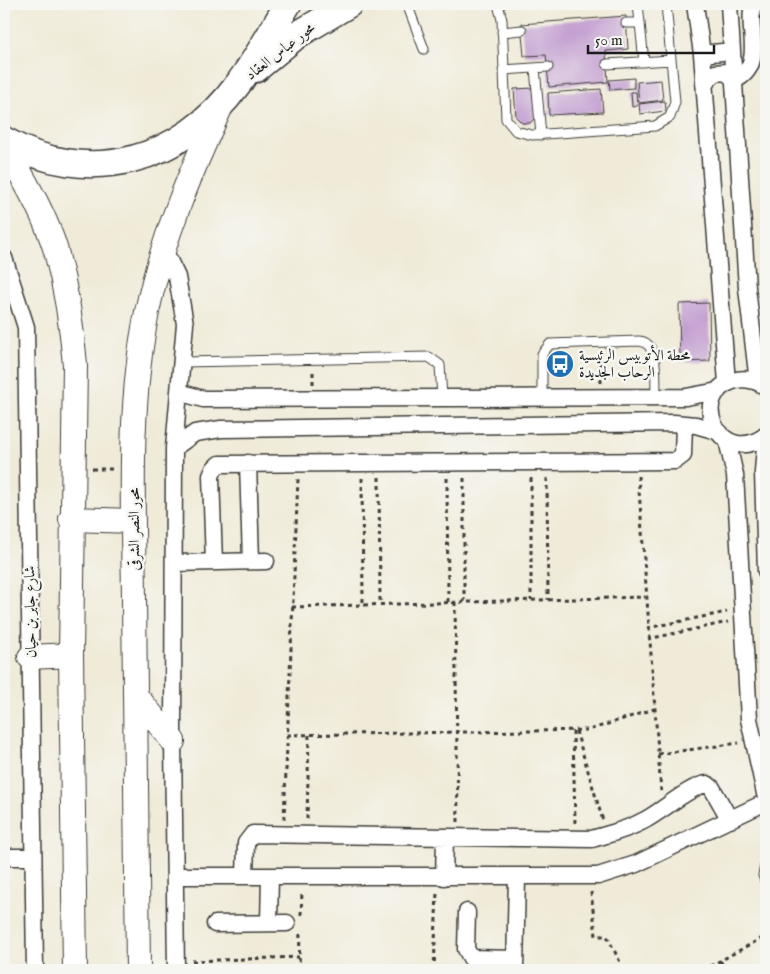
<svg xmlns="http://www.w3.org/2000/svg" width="770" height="974" viewBox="0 0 770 974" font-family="'IM FELL English',Amiri,serif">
  <rect width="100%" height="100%" fill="#f6f6f2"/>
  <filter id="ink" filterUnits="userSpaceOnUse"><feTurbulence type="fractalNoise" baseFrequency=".02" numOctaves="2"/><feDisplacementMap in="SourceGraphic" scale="10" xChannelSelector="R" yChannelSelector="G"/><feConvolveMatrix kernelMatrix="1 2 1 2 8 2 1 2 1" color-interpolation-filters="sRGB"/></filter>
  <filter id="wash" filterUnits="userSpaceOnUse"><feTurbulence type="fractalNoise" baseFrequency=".0096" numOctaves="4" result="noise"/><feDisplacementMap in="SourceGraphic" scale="20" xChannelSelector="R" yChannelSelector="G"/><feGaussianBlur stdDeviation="1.12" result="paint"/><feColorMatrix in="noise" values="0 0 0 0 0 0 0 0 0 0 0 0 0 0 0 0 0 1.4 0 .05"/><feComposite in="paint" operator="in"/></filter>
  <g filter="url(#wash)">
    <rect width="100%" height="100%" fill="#f0ebd8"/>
    <g id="blocks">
      <path fill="#c4a0d1" d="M626 16 628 49 606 51 608 82 549 87 546 55 524 56 521 24Z
        M634 78V88L610 90 609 80Z
        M661 80 663 100 639 103 637 82Z
        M534 88 535 118 530 123H522L516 117 514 89Z
        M601 89 603 112 549 115 548 93Z
        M631 92H636L637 106 632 107Z
        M665 101 666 111 640 114 639 104Z
        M709 303 710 361 680 362 679 304Z"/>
    </g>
  </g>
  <g filter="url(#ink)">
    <use href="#blocks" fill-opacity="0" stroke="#3c3b38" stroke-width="1"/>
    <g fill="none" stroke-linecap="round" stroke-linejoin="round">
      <defs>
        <path id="lane" d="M407 4 424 49
          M498 4 502 20 506 119 516 131 532 135 655 126 670 117 675 102 666 4
          M638 4 644 62
          M626 23H640
          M502 32 522 30
          M607 64 671 60
          M535 68 541 135
          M503 70 548 67
          M183 362 429 357 440 365 442 398
          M542 398V354L550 344 639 341C660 342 655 381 656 397
          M766 862 763 875 766 883"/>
        <path id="street" d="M695 4 702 54 727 383
          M729 4 747 288 758 382
          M702 54 732 51
          M704 84 715 73 726 72 735 80C766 65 746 30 753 4
          M163 248 177 277 185 324 174 448 173 741 176 970
          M4 258 26 327 35 970
          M766 387C756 380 745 377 733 381 686 396 721 470 766 435
          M179 392 203 399 686 397 718 391
          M766 435 763 472 766 571
          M727 440 735 475 749 719 766 798
          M174 448 195 433 221 429 674 423 696 425 717 431
          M248 463 251 561
          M214 562 211 476 214 469 219 464 675 461 683 455 684 424
          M175 563 266 561
          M4 857H33
          M175 876H598L636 864 766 802
          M245 876 246 843 253 834 592 839C609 834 627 830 643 821 660 813 691 785 707 784L712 788 730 820
          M444 877 445 838
          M467 912 466 949 471 958 515 959
          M269 923 270 876
          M215 924 287 923
          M515 970 517 877"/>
        <path id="secondary" d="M4 144C23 178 45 214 56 251 66 289 72 326 75 365L71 655 75 970
          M71 519 133 521
          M30 657 71 655
          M135 695 173 741
          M138 970C136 846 135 722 134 598 133 504 128 405 147 312 162 239 191 171 222 104"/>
        <path id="primary" d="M256 69 297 35 349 4
          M4 140C88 188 182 162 238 84 257 59 272 30 288 4"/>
      </defs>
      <use href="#lane" stroke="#3c3b38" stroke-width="11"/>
      <use href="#street" stroke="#3c3b38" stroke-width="19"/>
      <use href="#secondary" stroke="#3c3b38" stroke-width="26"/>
      <use href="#primary" stroke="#3c3b38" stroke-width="29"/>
      <path stroke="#3c3b38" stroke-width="3" stroke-dasharray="4 4" stroke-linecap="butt" d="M600 355 601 383
        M313 384V370
        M92 469H113
        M638 476 661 792
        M379 477 380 604
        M362 478 363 605
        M447 478 448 602
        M464 478V602
        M531 478V600
        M547 478 548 600
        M455 602 458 822
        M292 607 645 597
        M647 628 727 612
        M648 639 728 622
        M573 731 575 823
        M576 731 603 821
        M287 735 589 730 654 709
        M658 754 739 743
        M284 819 298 478
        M307 819 309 735
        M591 892 596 936H607L624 970
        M301 915 302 892
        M192 961 299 957
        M720 961 727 970
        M299 970 300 932
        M434 970 437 891
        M703 970 766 936"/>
      <use href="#lane" stroke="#fff" stroke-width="9"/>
      <use href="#street" stroke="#fff" stroke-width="16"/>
      <use href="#secondary" stroke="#fff" stroke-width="24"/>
      <use href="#primary" stroke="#fff" stroke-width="26"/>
    </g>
  </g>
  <defs>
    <symbol id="bus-disc" viewBox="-11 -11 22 22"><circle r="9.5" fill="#1f6fb2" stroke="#f6f6f2"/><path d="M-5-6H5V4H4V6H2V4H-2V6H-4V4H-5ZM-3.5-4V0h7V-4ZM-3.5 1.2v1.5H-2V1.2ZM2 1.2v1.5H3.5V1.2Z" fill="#fff"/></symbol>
  </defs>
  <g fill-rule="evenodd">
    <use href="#bus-disc" x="544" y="348" width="32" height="32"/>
  </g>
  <g text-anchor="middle" stroke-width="5" stroke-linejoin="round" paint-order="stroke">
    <g font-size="15" fill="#1c1c1c" stroke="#f6f6f2">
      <text transform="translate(280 51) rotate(-38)" y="5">محور عباس العقاد</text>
      <text transform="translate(134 529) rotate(-90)" y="5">محور النصر الشرقى</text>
      <text transform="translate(30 612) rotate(-91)" y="5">شارع جابر بن حيان</text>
    </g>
    <g font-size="15" fill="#1c1c1c" stroke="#f6f6f2" text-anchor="start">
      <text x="579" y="360">محطة الأتوبيس الرئيسية<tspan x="579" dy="17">الرحاب الجديدة</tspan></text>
    </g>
  </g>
  <rect width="770" height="974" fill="none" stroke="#f6f6f2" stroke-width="20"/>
  <path d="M588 45v8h126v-8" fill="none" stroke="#1c1c1c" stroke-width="2.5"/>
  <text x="595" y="45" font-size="15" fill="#1c1c1c" stroke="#f6f6f2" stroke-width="4" paint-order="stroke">50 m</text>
</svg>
